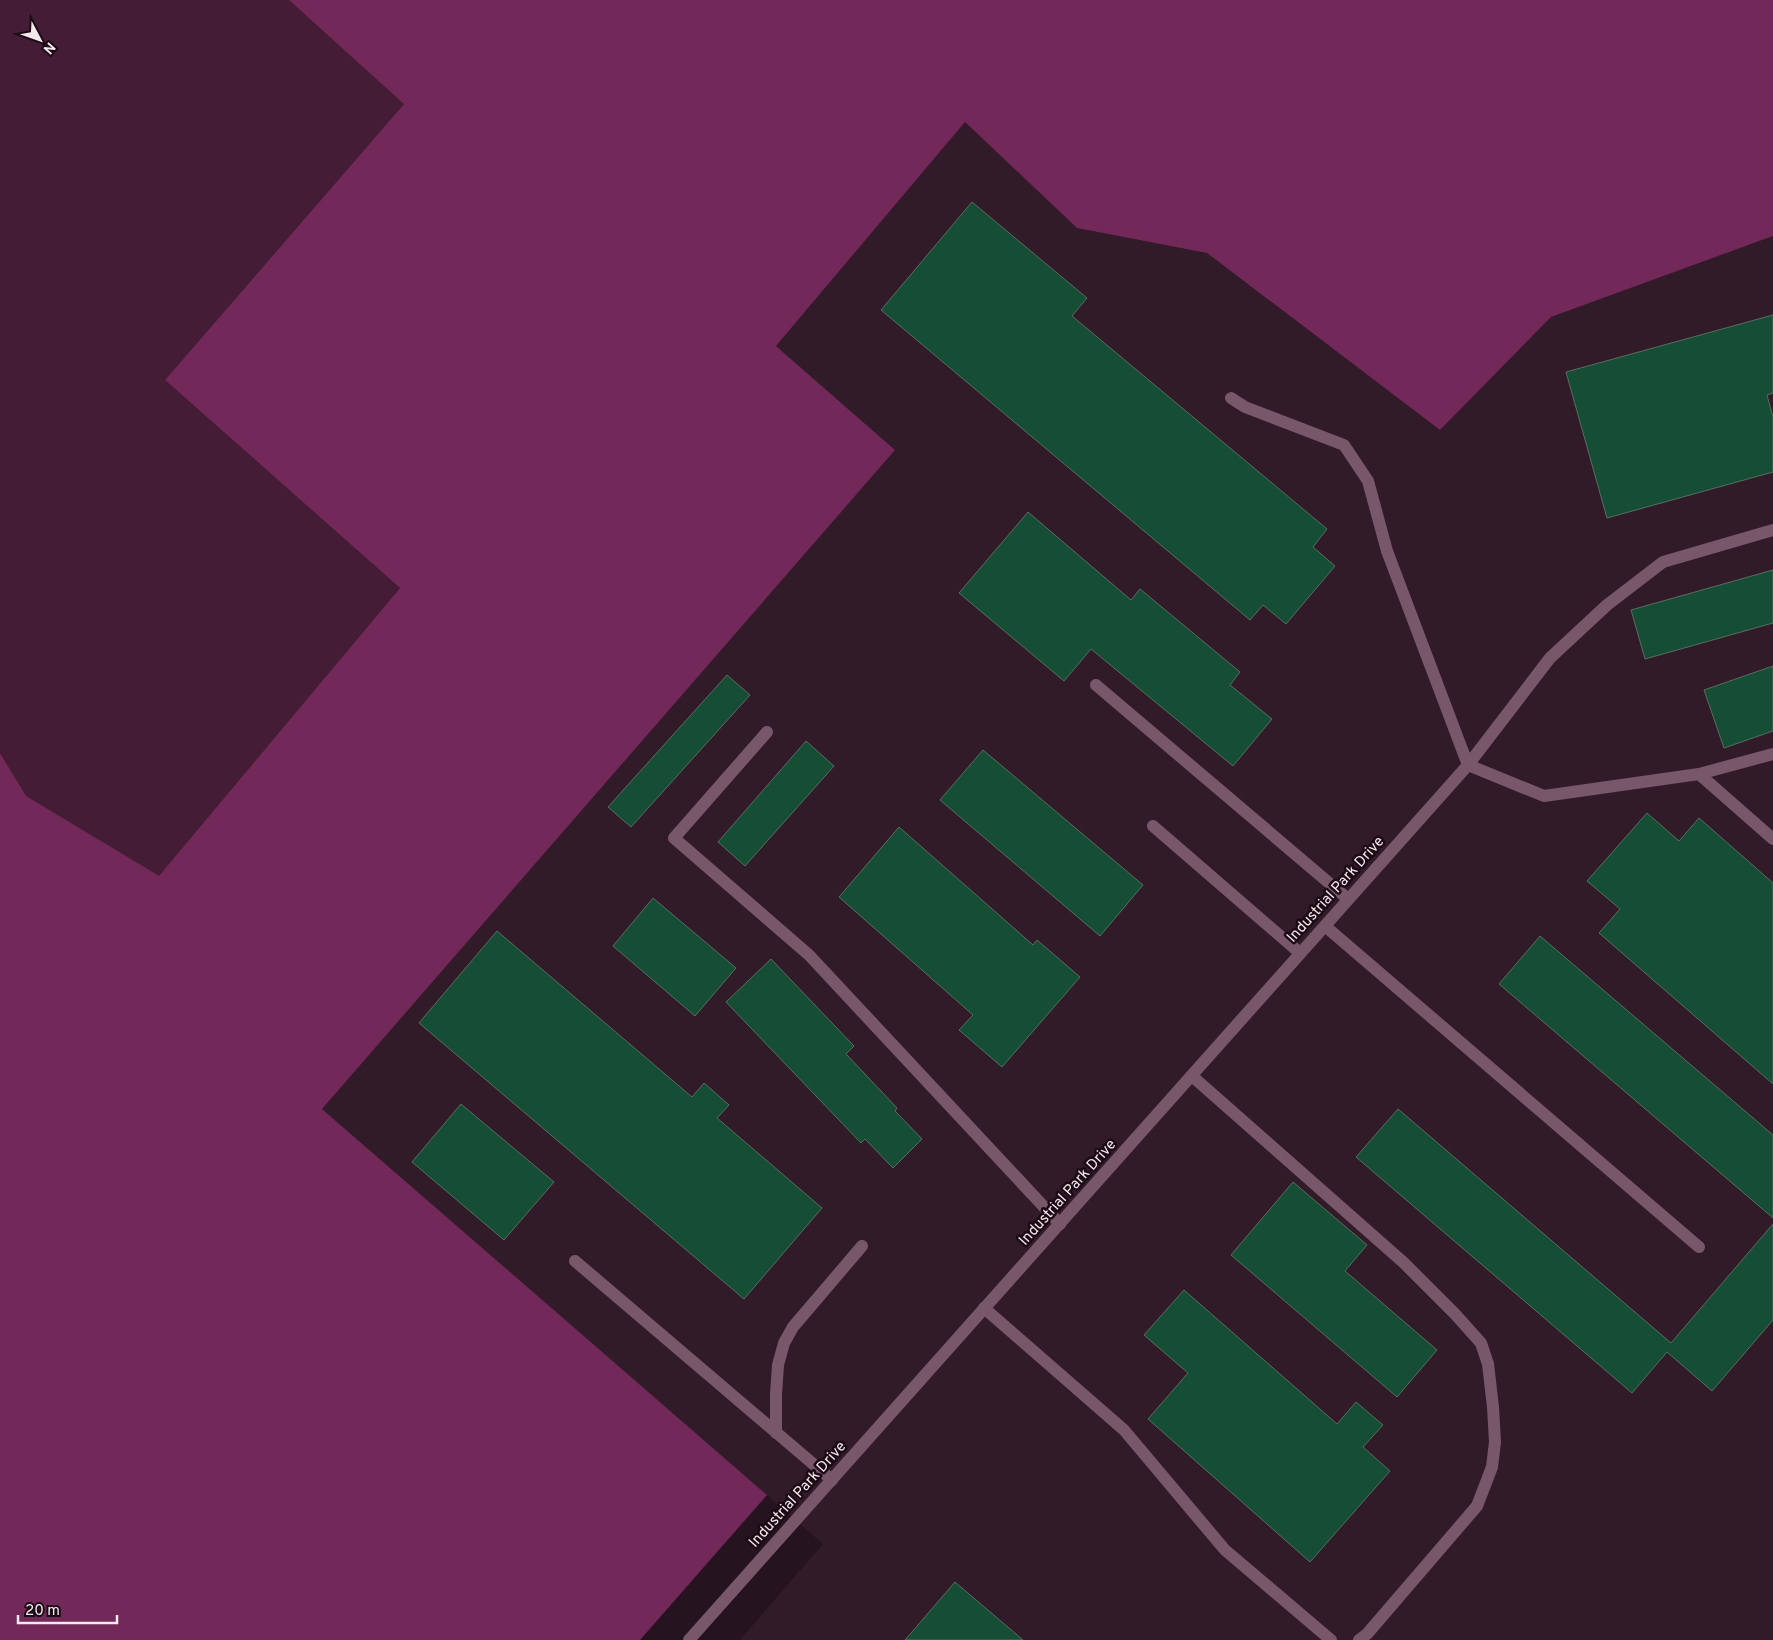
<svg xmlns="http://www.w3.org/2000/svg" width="1773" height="1640" viewBox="0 0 1773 1640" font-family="Overpass,sans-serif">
  <rect width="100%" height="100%" fill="#25141f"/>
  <path fill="#321b29" d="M965 122 1077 228 1207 253 1440 430 1551 317 1773 236V1640H740L823 1544 322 1109 895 450 776 346Z"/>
  <path fill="#451c36" d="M0 0H289L405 103 165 380 400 588 159 877 25 796 0 753Z"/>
  <path fill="#722959" d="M289 0H1773V236L1551 317 1440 430 1207 253 1077 228 965 122 776 346 895 450 322 1109 767 1495 640 1640H0V753L26 796 159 876 400 588 165 380 404 104Z"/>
  <path fill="#164d35" stroke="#576e61" d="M972 202 1087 298 1072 316 1327 529 1313 547 1335 566 1286 624 1263 605 1250 620 881 310Z
    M1773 315V393L1767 395 1773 417V472L1607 518 1566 372Z
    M1028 512 1131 600 1140 589 1240 672 1230 685 1272 719 1233 766 1091 649 1064 681 959 593Z
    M1773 570V623L1645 659 1631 610Z
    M1773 666V731L1724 748 1704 690Z
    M727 675 750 695 631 827 608 807Z
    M806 741 834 766 745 866 718 842Z
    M983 750 1143 885 1100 936 940 800Z
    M1647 813 1679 841 1699 818 1773 883V1084L1599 933 1620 909 1587 881Z
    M899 827 1033 945 1037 940 1080 977 1002 1067 959 1030 973 1015 839 897Z
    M653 898 736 968 695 1016 613 946Z
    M497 931 692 1097 704 1083 729 1105 717 1118 822 1208 744 1299 419 1023Z
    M1540 936 1773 1135V1218L1499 984Z
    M771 959 854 1046 846 1054 897 1108 895 1111 922 1139 893 1168 865 1139 861 1143 726 1002Z
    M461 1104 554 1182 504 1240 412 1162Z
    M1398 1109 1671 1343 1773 1224V1320L1712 1391 1667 1352 1632 1393 1356 1157Z
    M1293 1182 1367 1245 1345 1271 1437 1350 1397 1397 1231 1255Z
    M1184 1290 1337 1424 1356 1402 1383 1425 1363 1447 1390 1471 1310 1562 1148 1419 1188 1373 1144 1335Z
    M955 1582 1023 1640H905Z"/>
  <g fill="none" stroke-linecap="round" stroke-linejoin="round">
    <path stroke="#79576a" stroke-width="12" d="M1231 398 1245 407 1344 445 1368 481 1387 551 1468 765 1544 796 1699 774 1773 754
      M1096 685 1348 899
      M767 732 674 838 809 955 1060 1224
      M1468 765 1550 658 1607 605 1663 562 1773 530
      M1699 774 1773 839
      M1153 826 1300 953
      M1325 926 1699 1247
      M1192 1076 1403 1262 1455 1314 1481 1343 1488 1364 1493 1407 1495 1442 1492 1467 1477 1506 1367 1634 1359 1640
      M575 1261 832 1480
      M984 1308 1124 1430 1225 1550 1331 1640
      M776 1433V1394L778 1365 784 1343 793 1327 862 1246"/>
    <path stroke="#79576a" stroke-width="12" d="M689 1640 1468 765"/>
  </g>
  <g text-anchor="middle" stroke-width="5" stroke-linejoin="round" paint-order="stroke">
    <g font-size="15" fill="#f4e7ee" stroke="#1c0b15">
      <text transform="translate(1335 889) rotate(-48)" y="5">Industrial Park Drive</text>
      <text transform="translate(1067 1192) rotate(-48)" y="5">Industrial Park Drive</text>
      <text transform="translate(797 1494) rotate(-48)" y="5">Industrial Park Drive</text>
    </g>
  </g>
  <g transform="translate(40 40) rotate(131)" stroke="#1c0b15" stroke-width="4" paint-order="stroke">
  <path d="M0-4L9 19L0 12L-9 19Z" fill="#f4e7ee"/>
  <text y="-8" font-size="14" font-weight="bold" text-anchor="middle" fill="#f4e7ee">N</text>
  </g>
  <path d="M18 1615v8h99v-8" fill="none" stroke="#f4e7ee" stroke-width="2.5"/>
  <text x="25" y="1615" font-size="15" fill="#f4e7ee" stroke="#1c0b15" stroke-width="4" paint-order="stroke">20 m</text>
</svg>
